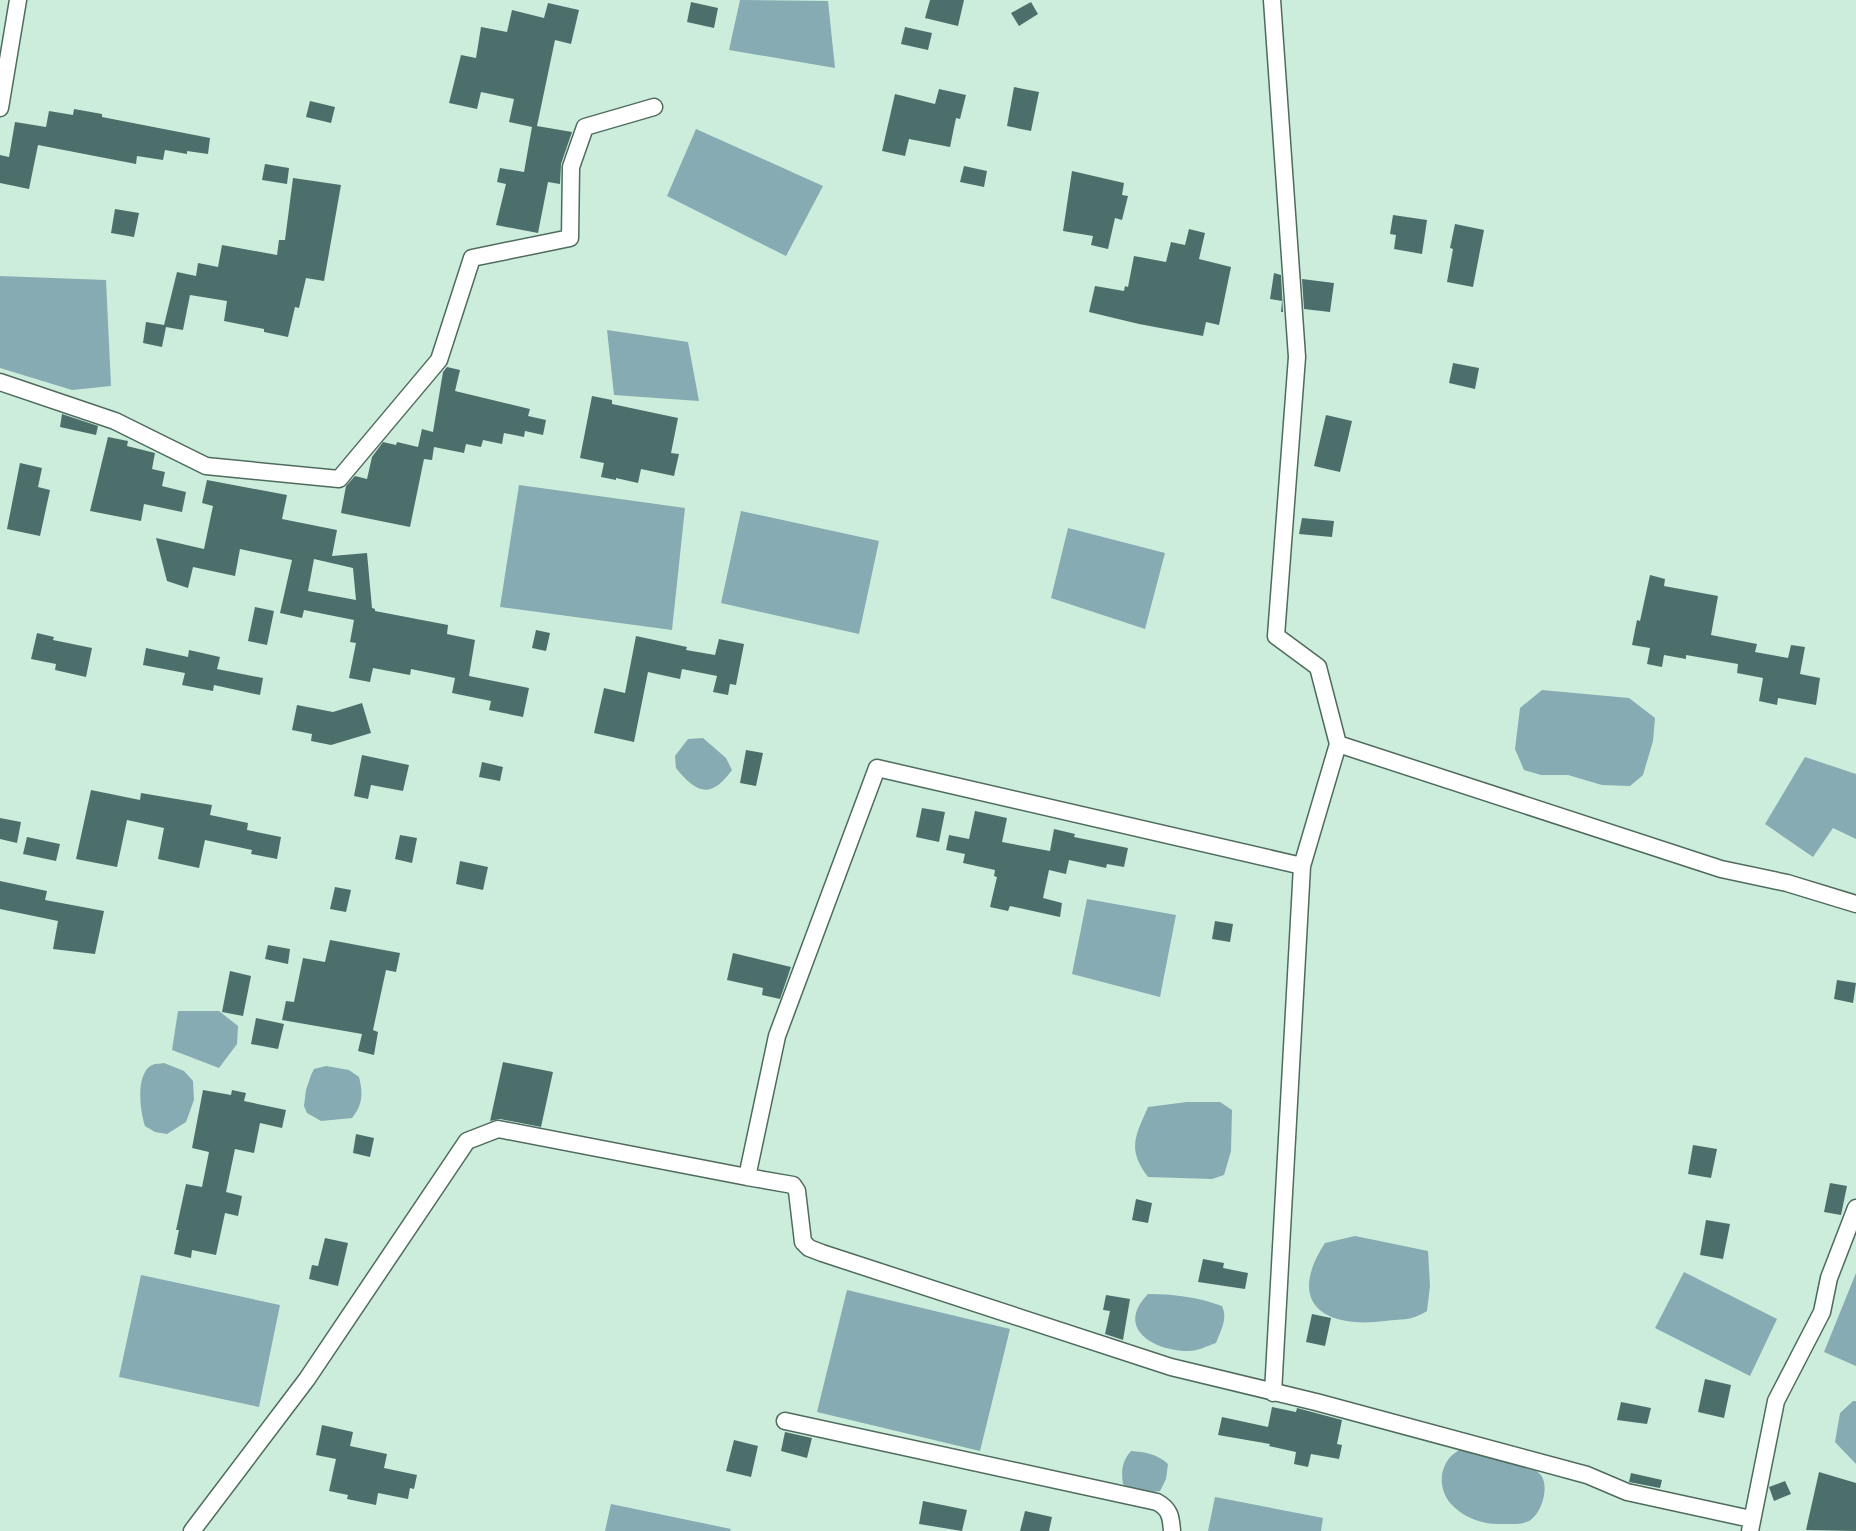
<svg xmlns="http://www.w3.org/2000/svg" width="1856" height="1531" viewBox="0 0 1856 1531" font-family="Montserrat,sans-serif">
  <rect width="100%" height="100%" fill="#cceddc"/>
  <path fill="#86abb2" d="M740 0 828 1 835 68 729 50Z
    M696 129 823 186 786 256 667 196Z
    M0 276 106 280 111 386 72 390 0 368Z
    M607 330 688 342 699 401 614 395Z
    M519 485 685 508 672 630 500 607Z
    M741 511 879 541 859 634 721 603Z
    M1068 528 1165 553 1145 629 1051 598Z
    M1542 690 1629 698 1655 718 1653 741 1643 775 1630 786 1602 785 1568 775H1541L1524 770 1515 749 1520 708Z
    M703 738 726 758 732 770C711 799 697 794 676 768L675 756 688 739Z
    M1805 757 1856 774V839L1833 828 1813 857 1765 824Z
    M1087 899 1176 915 1160 997 1072 974Z
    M178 1011H219L238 1026 237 1044 219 1068 172 1050Z
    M164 1063 184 1071 193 1081 194 1100 186 1122 167 1134 155 1132 145 1126C140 1111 135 1074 152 1065 156 1063 160 1064 164 1063Z
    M326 1066 349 1070 359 1077C363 1094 363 1104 352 1118L321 1121 307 1113 304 1106 306 1090 311 1075 314 1069Z
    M1187 1102H1220L1232 1110 1231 1151 1224 1175 1212 1179 1148 1177C1127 1149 1135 1137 1148 1107Z
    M1355 1236 1428 1251 1430 1286 1427 1311C1408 1322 1406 1318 1385 1321 1323 1329 1286 1303 1325 1243Z
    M1684 1272 1777 1319 1750 1376 1655 1328Z
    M1856 1273V1366L1824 1352Z
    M141 1275 280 1305 259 1407 119 1377Z
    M847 1290 1010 1329 980 1451 817 1412Z
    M1148 1294C1173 1294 1198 1297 1222 1306 1228 1319 1221 1330 1216 1343 1207 1346 1198 1351 1188 1351 1155 1351 1114 1329 1148 1294Z
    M1853 1401H1856V1464L1835 1442 1840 1413Z
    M1462 1449C1482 1454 1524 1460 1539 1473 1551 1484 1542 1514 1529 1521 1521 1525 1511 1524 1502 1524 1485 1525 1466 1519 1453 1506 1435 1489 1439 1458 1462 1449Z
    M1131 1451C1146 1452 1157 1454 1168 1464L1166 1479 1160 1491C1147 1493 1134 1492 1123 1484 1121 1471 1122 1461 1131 1451Z
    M1215 1497 1323 1518 1321 1531H1208Z
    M611 1504 731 1529 730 1531H605Z"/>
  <path fill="#4c6f6b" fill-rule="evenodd" d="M930 0H964L958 26 925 18Z
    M691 2 718 8 714 28 687 22Z
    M1031 2 1038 14 1019 26 1011 13Z
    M548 3 579 10 571 44 555 40 537 126 572 132 561 164 560 184 548 182 538 233 496 225 506 184 497 182 500 168 524 172 532 127 509 122 514 99 481 92 477 109 449 103 461 55 476 58 481 27 507 32 512 10 544 18Z
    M905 27 932 33 928 50 901 44Z
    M1014 87 1039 92 1031 131 1007 126Z
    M939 89 966 95 960 119 956 118 950 147 909 139 905 156 882 151 895 94 935 104Z
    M310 101 335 107 331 123 306 117Z
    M74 109 102 114V117L210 138 208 154 187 151V154L165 150 163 160 137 156 136 164 38 145 29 189 0 183V155L9 157 15 122 46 127 49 111 73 115Z
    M265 164 289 168 287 184 262 180Z
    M964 166 987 171 984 187 960 182Z
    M1072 171 1124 183 1122 195 1128 196 1122 220 1115 218 1108 249 1091 245 1093 236 1063 231Z
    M293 178 341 185 324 281 306 278 299 308 295 307 288 337 264 332V329L224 321 227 301 190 295 183 330 166 327 162 347 143 343 146 322 164 325 177 272 196 276 198 263 218 267 222 245 277 255 279 240H285Z
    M115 209 139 213 134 237 111 233Z
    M1393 215 1427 220 1422 254 1394 249 1396 235 1390 234Z
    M1455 224 1484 230 1473 287 1447 282 1453 249 1450 248Z
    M1189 229 1205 233 1199 259 1231 267 1219 325 1206 322 1203 336 1139 324 1089 312 1095 286 1124 291 1125 286 1128 287 1134 256 1166 262 1171 242 1185 245Z
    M1274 273 1281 275 1283 312H1281L1282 301 1270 299Z
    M1302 279 1334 283 1330 312 1304 309Z
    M1453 363 1479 368 1475 389 1449 383Z
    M447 367 460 370 455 391 530 409 528 416 546 420 543 435 525 431 524 437 504 433 502 444 483 440 481 447 466 444 464 453 434 447 432 460 424 459 410 527 341 513 346 486 355 476 367 479 372 457 383 442 396 445 397 442 418 447 422 429 433 432 443 372Z
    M592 396 612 400V404L678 418 671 453 679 454 674 476 641 469 638 483 616 478V480L601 477 604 463 580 458Z
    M62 414 98 426 96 435 60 427Z
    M1326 415 1352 421 1340 472 1314 466Z
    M108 437 128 441 127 446 155 453 152 469 165 472 162 486 186 492 182 512 144 504 141 521 90 511Z
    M20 463 42 468 38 487 50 490 40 536 7 529Z
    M207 480 287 495 282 519 337 530 332 556 367 553 372 608 375 609V611L448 625 447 634 475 640 469 676 529 688 523 717 489 710 491 701 452 693 455 678 411 669 410 675 373 668 370 682 349 678 356 643 350 642 354 620 304 610 302 618 280 613 292 560 240 549 235 576 193 567 188 588 167 581 156 538 204 549 213 506 202 503ZM314 559 353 568 356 600 308 591Z
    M1302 518 1334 521 1332 537 1299 534Z
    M1650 575 1665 579 1664 586 1718 596 1711 635 1757 644 1755 652 1788 658 1791 645 1805 647 1800 674 1820 678 1816 705 1778 698 1777 705 1759 701 1763 678 1737 673 1738 664 1686 655V659L1664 655 1662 667 1647 664 1650 648 1632 645 1637 620 1640 621Z
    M255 607 274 611 267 645 248 641Z
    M536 630 550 633 546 651 532 648Z
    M37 633 54 637 53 640 92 648 86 677 55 670 56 664 31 659Z
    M636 636 687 647 686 650 715 655 719 639 744 644 736 685 730 684 728 695 713 692 717 676 682 669 680 679 648 672 634 742 594 733 604 688 625 693Z
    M146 648 188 657 189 650 220 657 217 669 263 678 260 695 214 685 213 691 182 685 185 673 143 665Z
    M362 703 371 733 331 745 311 741 312 734 292 730 297 705 333 712Z
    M746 750 763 753 756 786 740 783Z
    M362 755 409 765 403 791 371 785 368 799 354 796Z
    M482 762 503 767 500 781 479 777Z
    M91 790 140 800 141 793 212 805 210 815 248 823 247 830 281 837 277 859 251 854 252 850 205 840 199 868 158 859 164 828 127 820 117 867 76 859Z
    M922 808 945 812 939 842 916 837Z
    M975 811 1007 818 1002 842 1050 851 1054 829 1075 834 1074 837 1128 848 1124 867 1107 864 1106 868 1069 860 1066 874 1049 870 1043 898 1062 903 1060 917 1010 906 1008 911 990 907 997 877 994 876 995 870 963 863 965 854 946 850 949 835 969 839Z
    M0 818 21 822 17 843 0 839Z
    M400 835 417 838 412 863 395 859Z
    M27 837 60 844 56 861 23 854Z
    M460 861 488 867 483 890 456 884Z
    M0 881 47 891 45 900 104 911 95 954 53 949 58 921 0 909Z
    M335 887 351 890 346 912 330 909Z
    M1215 921 1233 924 1230 942 1212 939Z
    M330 940 400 953 396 972 386 970 373 1030 378 1032 374 1055 358 1051 362 1034 282 1020 286 1001 294 1002 303 958 325 962Z
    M268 945 290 949 288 964 265 959Z
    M733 953 791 967 780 999 762 995 763 988 727 980Z
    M230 971 251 976 243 1016 222 1012Z
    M1837 980 1856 983 1853 1003 1834 999Z
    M256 1018 284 1024 278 1049 251 1044Z
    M503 1062 553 1072 541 1127 500 1119 490 1121Z
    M203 1090 231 1095 232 1090 246 1093 244 1101 286 1110 282 1128 260 1123 254 1153 235 1149 226 1192 242 1196 238 1216 225 1213 216 1255 192 1250 191 1258 174 1254 179 1230H176L186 1184 202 1187 209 1152 192 1148Z
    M356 1134 374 1138 370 1157 353 1153Z
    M1693 1145 1717 1149 1711 1178 1688 1174Z
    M1830 1183 1847 1186 1841 1215 1824 1212Z
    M1136 1199 1152 1203 1148 1223 1132 1220Z
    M1706 1220 1730 1224 1723 1259 1700 1255Z
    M325 1238 348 1243 338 1286 309 1279 312 1265 318 1266Z
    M1203 1259 1224 1263 1223 1268 1248 1273 1245 1289 1198 1282Z
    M1106 1295 1130 1299 1123 1340 1105 1334 1110 1311 1103 1310Z
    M1312 1314 1331 1318 1325 1346 1306 1342Z
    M1705 1379 1731 1385 1724 1418 1698 1412Z
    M1621 1402 1651 1408 1647 1424 1617 1420Z
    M1272 1407 1296 1412 1297 1408 1342 1420 1337 1444 1342 1445 1339 1459 1311 1454 1308 1467 1294 1464 1296 1452 1269 1446 1270 1444 1218 1435 1222 1417 1268 1427Z
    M322 1425 353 1432 350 1446 387 1454 384 1468 417 1475 414 1489 410 1488 408 1499 378 1493 376 1505 347 1499 348 1495 329 1491 336 1459 316 1455Z
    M785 1432 812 1438 807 1458 781 1451Z
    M734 1440 758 1446 751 1477 726 1471Z
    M1819 1472 1856 1483V1531L1806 1530Z
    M1631 1473 1662 1480 1660 1488 1629 1482Z
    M1785 1481 1791 1494 1774 1501 1769 1487Z
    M923 1501 967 1510 962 1531 919 1524Z
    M1025 1511 1052 1517 1049 1531H1020Z"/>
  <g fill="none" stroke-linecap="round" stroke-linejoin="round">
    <defs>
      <path id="minor" d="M1272 0 1297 357 1276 636 1318 667 1338 744 1721 869 1787 883 1856 904
        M0 108 18 0
        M0 382 115 421 206 466 339 479 439 360 472 258 570 238 571 167 585 127 654 107
        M1302 866 877 768 777 1036 747 1177 793 1185 797 1191 803 1242 809 1248 822 1253 1171 1367 1316 1402 1587 1475 1627 1492 1751 1519
        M1273 1393 1302 866 1338 744
        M785 1421 1157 1502C1170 1509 1171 1517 1172 1531
        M192 1531 307 1379 467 1141 498 1129 747 1177
        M1750 1531 1776 1401 1822 1312 1829 1278 1856 1208"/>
    </defs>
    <use href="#minor" stroke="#4e6b5d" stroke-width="19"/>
    <use href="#minor" stroke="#fff" stroke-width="16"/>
  </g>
</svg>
